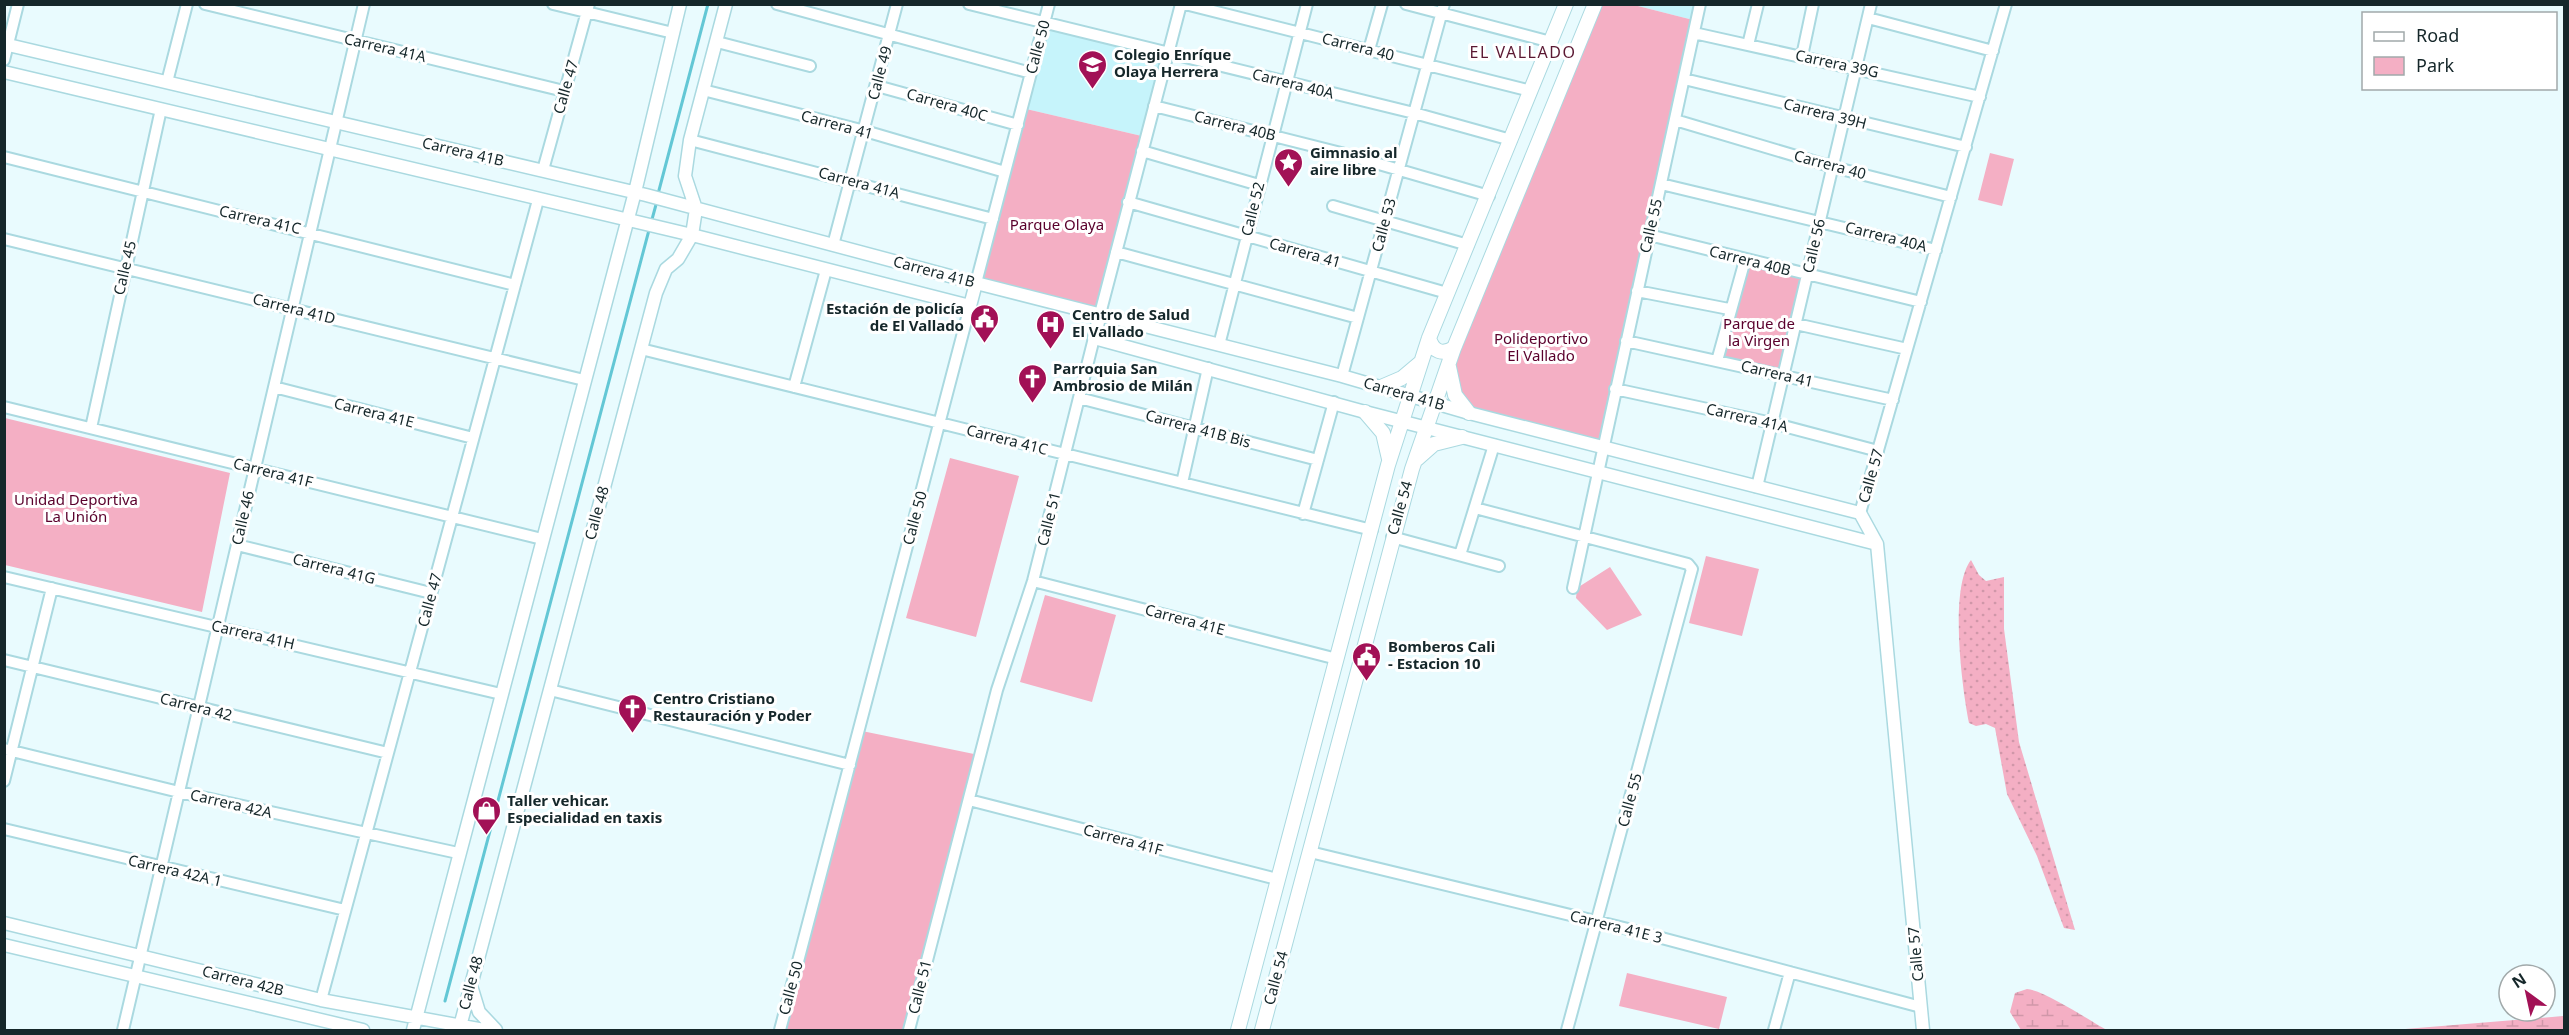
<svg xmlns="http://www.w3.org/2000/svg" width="2569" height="1035" viewBox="0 0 2569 1035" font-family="'Noto Sans',sans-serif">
  <defs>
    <pattern id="grass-dots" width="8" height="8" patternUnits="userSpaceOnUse" patternTransform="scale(1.5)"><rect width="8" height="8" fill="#f4afc4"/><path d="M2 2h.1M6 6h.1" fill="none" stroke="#d097a9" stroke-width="1.8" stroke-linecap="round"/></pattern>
    <pattern id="wetland-marsh" width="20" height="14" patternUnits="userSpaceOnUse" patternTransform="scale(1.5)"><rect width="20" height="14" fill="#f4afc4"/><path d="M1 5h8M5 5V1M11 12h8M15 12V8" fill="none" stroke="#d097a9"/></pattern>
  </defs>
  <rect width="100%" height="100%" fill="#e9fbfe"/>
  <path fill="#c6f4fb" d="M1634 5H1700L1697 21Z
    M1044 24 1168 53 1146 137 1022 108Z"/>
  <path fill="url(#grass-dots)" d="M1971 560 1979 575 1986 581 2004 577V629L2019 742 2075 930 2064 928 2037 856 2007 794 1995 728 1986 724 1976 726 1969 723C1962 688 1949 588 1971 560Z"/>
  <path fill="url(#wetland-marsh)" d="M2027 989C2046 991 2088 1020 2107 1030H2021L2010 1012 2015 993Z
    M2564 1016V1030H2393Z"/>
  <path fill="#f4afc4" d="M1595 5H1634L1697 21 1602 447 1469 413 1455 395 1454 348Z
    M1022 108 1146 137 1100 314 976 283Z
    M1990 153 2014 159 2002 206 1978 200Z
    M1745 260 1807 276 1784 375 1717 361Z
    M5 418 230 473 202 612 5 565Z
    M950 458 1019 476 976 637 906 618Z
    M1706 556 1759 569 1742 636 1689 623Z
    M1610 567 1642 615 1607 630 1576 598 1577 588Z
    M1045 595 1116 615 1092 702 1020 682Z
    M862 731 974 754 903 1030H784Z
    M1627 973 1727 997 1719 1029 1619 1006Z"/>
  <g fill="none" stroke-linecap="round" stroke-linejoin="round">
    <path stroke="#63c7d5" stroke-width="3" d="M658 194 708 4
      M651 223 657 201
      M445 1001 649 230"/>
    <defs>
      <path id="minor" d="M205 4 564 91
        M553 4 673 33
        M777 4 1031 73
        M969 4 1414 113 1511 140
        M1185 4 1531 91
        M1406 4 1551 42
        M1868 18 1993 51
        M1694 33 1980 97
        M717 42 810 66
        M1748 45 1758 4
        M1369 50 1382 4
        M1802 56 1813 4
        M4 60 18 4
        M1684 79 1966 147
        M167 82 187 4
        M877 86 1018 125
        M703 90 865 131 1005 172
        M1154 106 1341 153 1489 196
        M1675 120 1833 167 1951 197
        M690 140 993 219
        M1142 151 1259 185
        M4 157 515 285
        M543 170 589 4
        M1661 184 1936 250
        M1128 202 1447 293
        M1333 206 1468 245
        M1649 235 1921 302
        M4 239 584 380
        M833 245 897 4
        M1116 252 1358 318
        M976 283 1049 4
        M1637 291 1729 309
        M1100 314 1181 4
        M1796 324 1907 349
        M1626 341 1893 400
        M1219 345 1307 4
        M641 349 1372 530
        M1717 361 1745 260
        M1342 376 1444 4
        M274 387 473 438
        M794 387 826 270
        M1615 389 1772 423 1878 451
        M1079 398 1318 460
        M4 407 542 539
        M91 428 161 109
        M1182 483 1208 368
        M1757 487 1871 4
        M1475 508 1688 564 1692 569 1567 1030
        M1860 513 2006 4
        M1303 514 1334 402
        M1392 537 1499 566
        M237 545 431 593
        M1460 555 1494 445
        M4 577 501 694
        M1033 581 1337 659
        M1573 588 1700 4
        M4 660 388 753
        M550 690 850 765
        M4 749 179 792 458 853
        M4 781 52 588
        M969 800 1277 879
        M4 829 345 910
        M1310 852 1624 928 1921 1007
        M321 1000 538 200
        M123 1030 364 4
        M780 1030 970 306
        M909 1030 997 690 1033 581 1094 338
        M1774 1030 1790 972"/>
      <path id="tertiary" d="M4 44 646 195 976 283 1342 376 1469 413 1860 513 1877 544 1923 1030
        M4 72 692 235 970 306 976 283
        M1100 314 1094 338 1365 412 1877 544
        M4 923 321 1000 484 1030
        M4 945 363 1030
        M472 989 479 1012 496 1030
        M413 1030 635 192 680 4
        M459 1030 656 293 666 269 678 259 692 235 696 209 685 176 690 140 726 4"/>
      <path id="secondary" d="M1429 338C1433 352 1442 355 1454 348
        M1449 367 1455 395 1469 413
        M1381 387 1402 378 1421 362
        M1365 412 1383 433 1389 459
        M1417 459 1434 444 1462 437
        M1238 1030 1388 465 1429 338 1566 4
        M1262 1030 1412 469 1454 348 1595 4"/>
    </defs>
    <use href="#minor" stroke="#aad9e0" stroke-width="14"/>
    <use href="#tertiary" stroke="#aad9e0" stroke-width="15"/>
    <use href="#secondary" stroke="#aad9e0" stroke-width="16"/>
    <use href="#minor" stroke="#fff" stroke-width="10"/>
    <use href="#tertiary" stroke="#fff" stroke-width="12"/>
    <use href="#secondary" stroke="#fff" stroke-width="14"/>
  </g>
  <defs>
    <symbol id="school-pin" viewBox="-11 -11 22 30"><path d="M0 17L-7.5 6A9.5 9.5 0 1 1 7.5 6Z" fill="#a21156" stroke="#fff"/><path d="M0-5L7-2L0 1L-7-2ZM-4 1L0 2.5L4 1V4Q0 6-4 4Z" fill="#fff"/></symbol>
    <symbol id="sight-pin" viewBox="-11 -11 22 30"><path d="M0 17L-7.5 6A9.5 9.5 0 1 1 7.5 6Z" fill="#a21156" stroke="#fff"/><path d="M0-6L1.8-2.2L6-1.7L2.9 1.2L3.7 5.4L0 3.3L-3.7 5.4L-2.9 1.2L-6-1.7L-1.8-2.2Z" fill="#fff"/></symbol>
    <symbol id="civic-pin" viewBox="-11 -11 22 30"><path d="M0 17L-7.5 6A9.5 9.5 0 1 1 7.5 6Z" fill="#a21156" stroke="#fff"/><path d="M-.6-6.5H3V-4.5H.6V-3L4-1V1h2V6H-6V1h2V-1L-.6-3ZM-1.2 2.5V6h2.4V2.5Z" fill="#fff"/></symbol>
    <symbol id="hospital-pin" viewBox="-11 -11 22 30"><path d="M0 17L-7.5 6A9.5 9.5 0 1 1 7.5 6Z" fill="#a21156" stroke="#fff"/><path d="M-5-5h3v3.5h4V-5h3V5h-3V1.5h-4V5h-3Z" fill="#fff"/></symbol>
    <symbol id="church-pin" viewBox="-11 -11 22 30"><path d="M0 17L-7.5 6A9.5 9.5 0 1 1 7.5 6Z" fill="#a21156" stroke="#fff"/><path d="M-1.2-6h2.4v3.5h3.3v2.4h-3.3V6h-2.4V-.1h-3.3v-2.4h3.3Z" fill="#fff"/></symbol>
    <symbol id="shop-pin" viewBox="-11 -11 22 30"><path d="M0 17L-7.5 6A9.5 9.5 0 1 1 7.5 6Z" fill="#a21156" stroke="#fff"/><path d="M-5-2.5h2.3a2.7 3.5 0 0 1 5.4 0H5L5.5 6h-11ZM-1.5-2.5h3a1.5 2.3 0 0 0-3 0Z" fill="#fff"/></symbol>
  </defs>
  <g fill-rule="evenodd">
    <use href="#school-pin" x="1076" y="48" width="33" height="45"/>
    <use href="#sight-pin" x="1272" y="146" width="33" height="45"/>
    <use href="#civic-pin" x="968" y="302" width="33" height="45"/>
    <use href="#hospital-pin" x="1034" y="308" width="33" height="45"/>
    <use href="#church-pin" x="1016" y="362" width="33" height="45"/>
    <use href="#civic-pin" x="1350" y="640" width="33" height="45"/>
    <use href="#church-pin" x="616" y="692" width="33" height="45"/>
    <use href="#shop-pin" x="470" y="794" width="33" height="45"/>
  </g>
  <g text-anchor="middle" stroke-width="6" stroke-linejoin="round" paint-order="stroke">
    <g font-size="15" fill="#15272a" stroke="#fff">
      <text transform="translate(1038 47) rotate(-75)" y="5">Calle 50</text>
      <text transform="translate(1358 47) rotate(14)" y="5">Carrera 40</text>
      <text transform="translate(385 48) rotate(13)" y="5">Carrera 41A</text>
      <text transform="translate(1837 64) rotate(12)" y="5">Carrera 39G</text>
      <text transform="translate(880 73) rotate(-75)" y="5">Calle 49</text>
      <text transform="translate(1293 84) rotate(14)" y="5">Carrera 40A</text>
      <text transform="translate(566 87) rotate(-74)" y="5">Calle 47</text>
      <text transform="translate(947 105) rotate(16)" y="5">Carrera 40C</text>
      <text transform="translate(1825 114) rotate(14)" y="5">Carrera 39H</text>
      <text transform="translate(837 125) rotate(15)" y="5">Carrera 41</text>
      <text transform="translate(1235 126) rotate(14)" y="5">Carrera 40B</text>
      <text transform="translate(463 152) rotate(13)" y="5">Carrera 41B</text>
      <text transform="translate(1830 165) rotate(15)" y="5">Carrera 40</text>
      <text transform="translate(859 183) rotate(15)" y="5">Carrera 41A</text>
      <text transform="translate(1253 209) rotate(-76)" y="5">Calle 52</text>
      <text transform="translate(260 220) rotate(13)" y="5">Carrera 41C</text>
      <text transform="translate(1384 225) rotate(-75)" y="5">Calle 53</text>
      <text transform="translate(1651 226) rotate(-77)" y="5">Calle 55</text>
      <text transform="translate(1886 237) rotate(14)" y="5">Carrera 40A</text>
      <text transform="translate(1814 246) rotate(-77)" y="5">Calle 56</text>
      <text transform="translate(1305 253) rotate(16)" y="5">Carrera 41</text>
      <text transform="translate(1750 261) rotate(14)" y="5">Carrera 40B</text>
      <text transform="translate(125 268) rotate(-77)" y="5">Calle 45</text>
      <text transform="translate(934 272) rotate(15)" y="5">Carrera 41B</text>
      <text transform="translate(294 309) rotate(14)" y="5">Carrera 41D</text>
      <text transform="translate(1777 374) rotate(13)" y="5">Carrera 41</text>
      <text transform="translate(1404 394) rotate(16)" y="5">Carrera 41B</text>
      <text transform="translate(374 413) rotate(14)" y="5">Carrera 41E</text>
      <text transform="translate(1747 418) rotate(13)" y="5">Carrera 41A</text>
      <text transform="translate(1198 429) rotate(15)" y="5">Carrera 41B Bis</text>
      <text transform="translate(1007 440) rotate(14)" y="5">Carrera 41C</text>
      <text transform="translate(273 473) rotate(14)" y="5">Carrera 41F</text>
      <text transform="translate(1871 476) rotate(-74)" y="5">Calle 57</text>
      <text transform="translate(1400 508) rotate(-74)" y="5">Calle 54</text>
      <text transform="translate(597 513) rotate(-75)" y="5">Calle 48</text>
      <text transform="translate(243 518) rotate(-77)" y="5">Calle 46</text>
      <text transform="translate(915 518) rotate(-75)" y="5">Calle 50</text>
      <text transform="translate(1049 519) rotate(-76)" y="5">Calle 51</text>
      <text transform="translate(334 569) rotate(14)" y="5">Carrera 41G</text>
      <text transform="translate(430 600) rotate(-75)" y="5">Calle 47</text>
      <text transform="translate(1185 620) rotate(15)" y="5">Carrera 41E</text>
      <text transform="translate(253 635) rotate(13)" y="5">Carrera 41H</text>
      <text transform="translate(196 707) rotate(14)" y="5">Carrera 42</text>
      <text transform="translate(1630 800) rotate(-75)" y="5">Calle 55</text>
      <text transform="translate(231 804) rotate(13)" y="5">Carrera 42A</text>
      <text transform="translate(1123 840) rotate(15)" y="5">Carrera 41F</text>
      <text transform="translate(175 871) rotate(13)" y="5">Carrera 42A 1</text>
      <text transform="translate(1616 927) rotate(14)" y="5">Carrera 41E 3</text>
      <text transform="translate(1916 954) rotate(-95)" y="5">Calle 57</text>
      <text transform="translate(1276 978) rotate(-75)" y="5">Calle 54</text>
      <text transform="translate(243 981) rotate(14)" y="5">Carrera 42B</text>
      <text transform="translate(471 983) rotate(-75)" y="5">Calle 48</text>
      <text transform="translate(920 987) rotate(-76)" y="5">Calle 51</text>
      <text transform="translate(791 988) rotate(-75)" y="5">Calle 50</text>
    </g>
    <g font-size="15" font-weight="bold" fill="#15272a" stroke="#fff" text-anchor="start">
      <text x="1114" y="60">Colegio Enríque<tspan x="1114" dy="17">Olaya Herrera</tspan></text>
      <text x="1310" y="158">Gimnasio al<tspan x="1310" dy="17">aire libre</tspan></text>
      <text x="964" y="314" text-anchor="end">Estación de policía<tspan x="964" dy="17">de El Vallado</tspan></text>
      <text x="1072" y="320">Centro de Salud<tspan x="1072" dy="17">El Vallado</tspan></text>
      <text x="1053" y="374">Parroquia San<tspan x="1053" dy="17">Ambrosio de Milán</tspan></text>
      <text x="1388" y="652">Bomberos Cali<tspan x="1388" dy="17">- Estacion 10</tspan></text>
      <text x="653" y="704">Centro Cristiano<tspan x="653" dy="17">Restauración y Poder</tspan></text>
      <text x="507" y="806">Taller vehicar.<tspan x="507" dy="17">Especialidad en taxis</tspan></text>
    </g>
    <g font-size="15" fill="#5a002c" stroke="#fff">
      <text x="1057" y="230">Parque Olaya</text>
      <text x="1759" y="329">Parque de<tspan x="1759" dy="17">la Virgen</tspan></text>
      <text x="1541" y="344">Polideportivo<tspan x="1541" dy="17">El Vallado</tspan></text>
      <text x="76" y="505">Unidad Deportiva<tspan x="76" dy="17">La Unión</tspan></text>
    </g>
    <g font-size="16" letter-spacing="1.5" fill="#5a1832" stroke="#fff">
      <text x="1523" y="58">EL VALLADO</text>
    </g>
  </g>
  <rect width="2569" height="1035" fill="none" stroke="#15272a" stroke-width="12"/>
  <rect x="2362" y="12" width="195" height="78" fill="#ffffff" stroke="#a1a9aa" stroke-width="1.5"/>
  <rect x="2374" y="32" width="30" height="9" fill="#ffffff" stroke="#a1a9aa" stroke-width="1.5"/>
  <text x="2416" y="42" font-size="18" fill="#15272a">Road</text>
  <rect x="2374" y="57" width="30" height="18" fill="#f4afc4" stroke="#a1a9aa" stroke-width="1.5"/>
  <text x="2416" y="72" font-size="18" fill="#15272a">Park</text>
  <g transform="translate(2527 993) rotate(327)"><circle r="28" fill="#ffffff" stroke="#a1a9aa" stroke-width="1.5"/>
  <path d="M0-4.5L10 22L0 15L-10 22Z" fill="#a21156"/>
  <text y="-9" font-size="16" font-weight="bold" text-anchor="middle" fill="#15272a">N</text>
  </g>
</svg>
